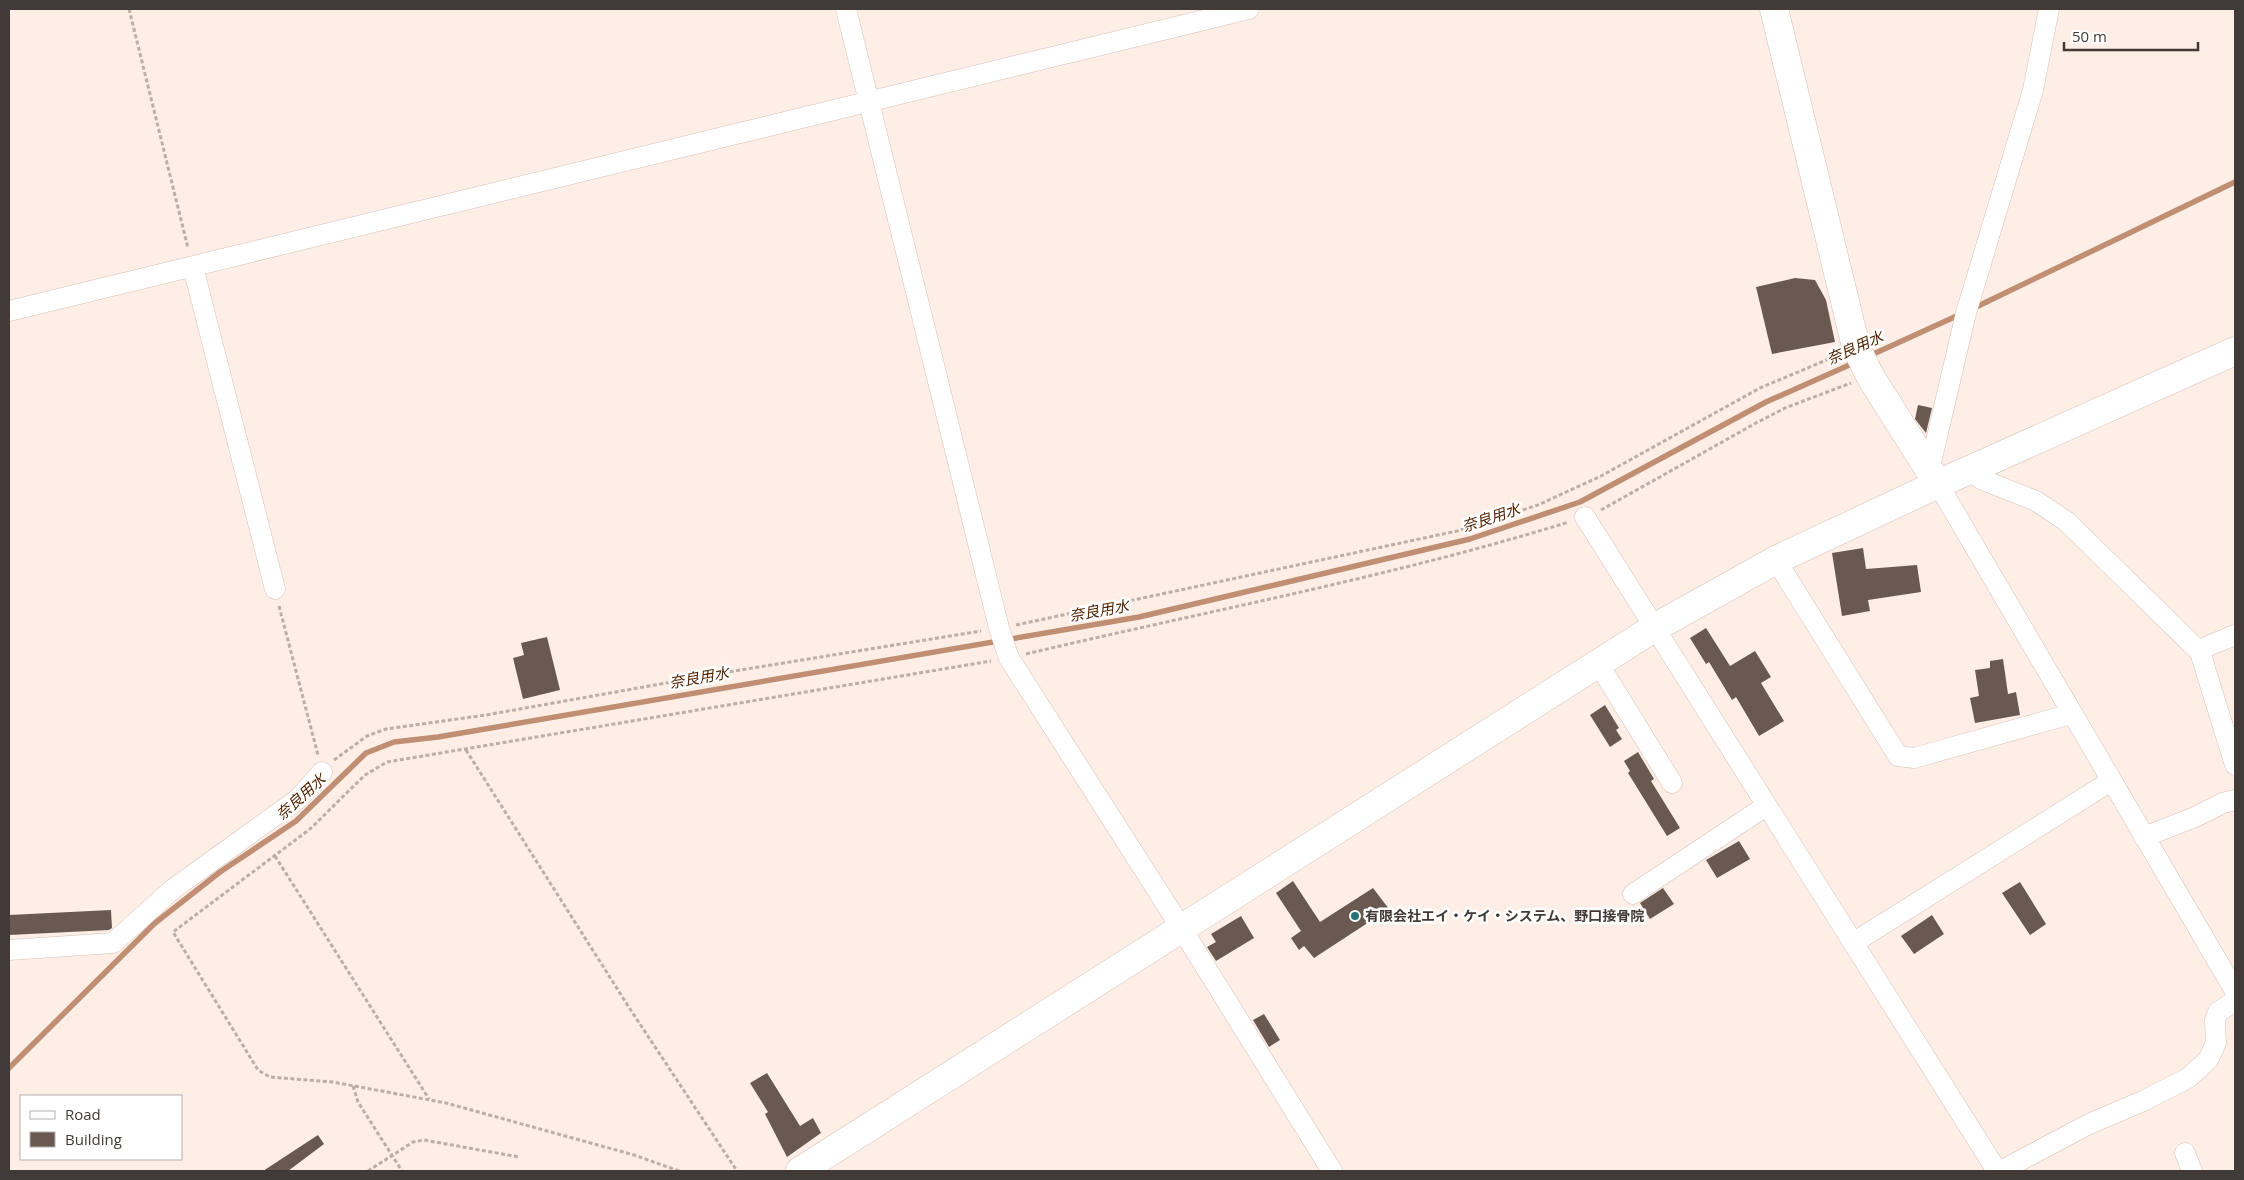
<svg xmlns="http://www.w3.org/2000/svg" width="2244" height="1180" viewBox="0 0 2244 1180" font-family="'Open Sans','Noto Sans JP',sans-serif">
  <rect width="100%" height="100%" fill="#feeee5"/>
  <g fill="none" stroke-linecap="round" stroke-linejoin="round">
    <path stroke="#bf8e73" stroke-width="5.5" d="M1972 309 2235 182
      M1869 356 1961 314
      M9 1068 155 923 220 872 296 821 366 753 394 742 438 737 1139 617 1470 539 1580 502 1766 402 1856 362"/>
  </g>
  <path fill="#6a5950" d="M1795 278 1815 280 1826 300 1835 342 1772 354 1756 287Z
    M1918 405 1932 408 1926 433 1915 419Z
    M1863 548 1866 569 1917 565 1921 592 1868 600 1870 611 1842 616 1832 553Z
    M1706 628 1730 666 1755 651 1771 677 1761 683 1784 721 1759 736 1736 697 1732 700 1709 662 1706 664 1690 638Z
    M547 637 560 690 523 699 513 658 524 655 521 643Z
    M2003 659 2008 694 2016 692 2020 715 1975 723 1970 698 1979 696 1975 670 1990 668V661Z
    M1605 705 1619 728 1616 730 1622 739 1610 747 1590 715Z
    M1638 752 1654 779 1651 781 1680 828 1667 836 1628 773 1630 771 1624 761Z
    M1739 841 1750 859 1717 878 1706 860Z
    M1293 881 1320 922 1373 888 1389 909 1314 958 1304 946 1299 950 1291 938 1301 931 1276 893Z
    M2020 882 2046 924 2030 935 2002 893Z
    M1663 888 1674 904 1650 919 1640 903Z
    M111 910 112 928 109 930 9 935V915Z
    M1932 915 1944 934 1914 954 1901 936Z
    M1241 916 1254 938 1216 961 1207 947 1216 942 1211 934Z
    M1264 1014 1280 1040 1269 1047 1253 1020Z
    M767 1073 800 1126 813 1118 821 1133 787 1157 765 1114 768 1112 750 1083Z
    M318 1135 324 1144 288 1171H263Z"/>
  <g fill="none" stroke-linecap="round" stroke-linejoin="round">
    <defs>
      <path id="street" d="M846 9 999 628 1009 658 1182 929 1332 1171
        M193 267 275 589
        M9 311 1249 9
        M1929 471 1966 313 2033 90 2049 9
        M1970 471 1983 480 2036 501 2066 521 2200 652 2235 765
        M1938 484 2235 991
        M1585 517 1997 1171
        M1776 560 1898 756 1914 758 2071 714
        M2200 652 2208 646 2235 635
        M1598 663 1672 783
        M2144 837 2195 817 2223 803 2235 800
        M1633 894 1766 806
        M1853 943 2111 781
        M9 950 113 943 173 889 298 799 322 772
        M2185 1153 2192 1171
        M2004 1171 2008 1167 2089 1124 2143 1101 2188 1078 2208 1060 2216 1043 2215 1020 2218 1012 2235 1001"/>
      <path id="secondary" d="M1774 9 1856 347 1870 376 1938 484
        M800 1171 1654 628 1776 560 1938 484 2235 351"/>
    </defs>
    <use href="#street" stroke="#d4c0b6" stroke-width="21"/>
    <use href="#secondary" stroke="#d4c0b6" stroke-width="29"/>
    <path stroke="#bcafa7" stroke-width="3" stroke-dasharray="4 2.5" stroke-linecap="butt" d="M129 9 188 248
      M1601 510 1756 423 1785 408 1851 383
      M279 606 318 755
      M1016 625 1457 531 1538 505 1601 476 1760 388 1836 356
      M1026 654C1207 611 1391 577 1569 522
      M466 750 630 1009 737 1171
      M334 760 367 736 386 729 486 715 728 672 981 631
      M275 856 429 1099
      M353 1086 358 1102 402 1171
      M368 1171 413 1142 424 1140 519 1157
      M679 1171 634 1155 446 1103 333 1082 270 1077 258 1070 173 932 310 829 365 775 387 762 991 661"/>
    <use href="#street" stroke="#fff" stroke-width="20"/>
    <use href="#secondary" stroke="#fff" stroke-width="28"/>
  </g>
  <circle fill="#277275" stroke="#fff" stroke-width="2" cx="1355" cy="916" r="5"/>
  <g text-anchor="middle" stroke-width="5" stroke-linejoin="round" paint-order="stroke">
    <g font-size="14" font-weight="bold" fill="#423a36" stroke="#fff" text-anchor="start">
      <text x="1365" y="921">有限会社エイ・ケイ・システム、野口接骨院</text>
    </g>
    <g font-size="15" font-style="italic" fill="#532404" stroke="#fff">
      <text transform="translate(1855 348) rotate(-24)" y="5">奈良用水</text>
      <text transform="translate(1491 518) rotate(-18)" y="5">奈良用水</text>
      <text transform="translate(1099 611) rotate(-10)" y="5">奈良用水</text>
      <text transform="translate(699 678) rotate(-10)" y="5">奈良用水</text>
      <text transform="translate(301 797) rotate(-42)" y="5">奈良用水</text>
    </g>
  </g>
  <rect width="2244" height="1180" fill="none" stroke="#423a36" stroke-width="20"/>
  <rect x="20" y="1095" width="162" height="65" fill="#ffffff" stroke="#b3b0af"/>
  <rect x="30" y="1111" width="25" height="8" fill="#ffffff" stroke="#b3b0af"/>
  <text x="65" y="1120" font-size="15" fill="#423a36">Road</text>
  <rect x="30" y="1132" width="25" height="15" fill="#6a5950" stroke="#b3b0af"/>
  <text x="65" y="1145" font-size="15" fill="#423a36">Building</text>
  <path d="M2064 42v8h134v-8" fill="none" stroke="#423a36" stroke-width="2.5"/>
  <text x="2072" y="42" font-size="15" fill="#423a36" stroke="#ffffff" stroke-width="4" paint-order="stroke">50 m</text>
</svg>
